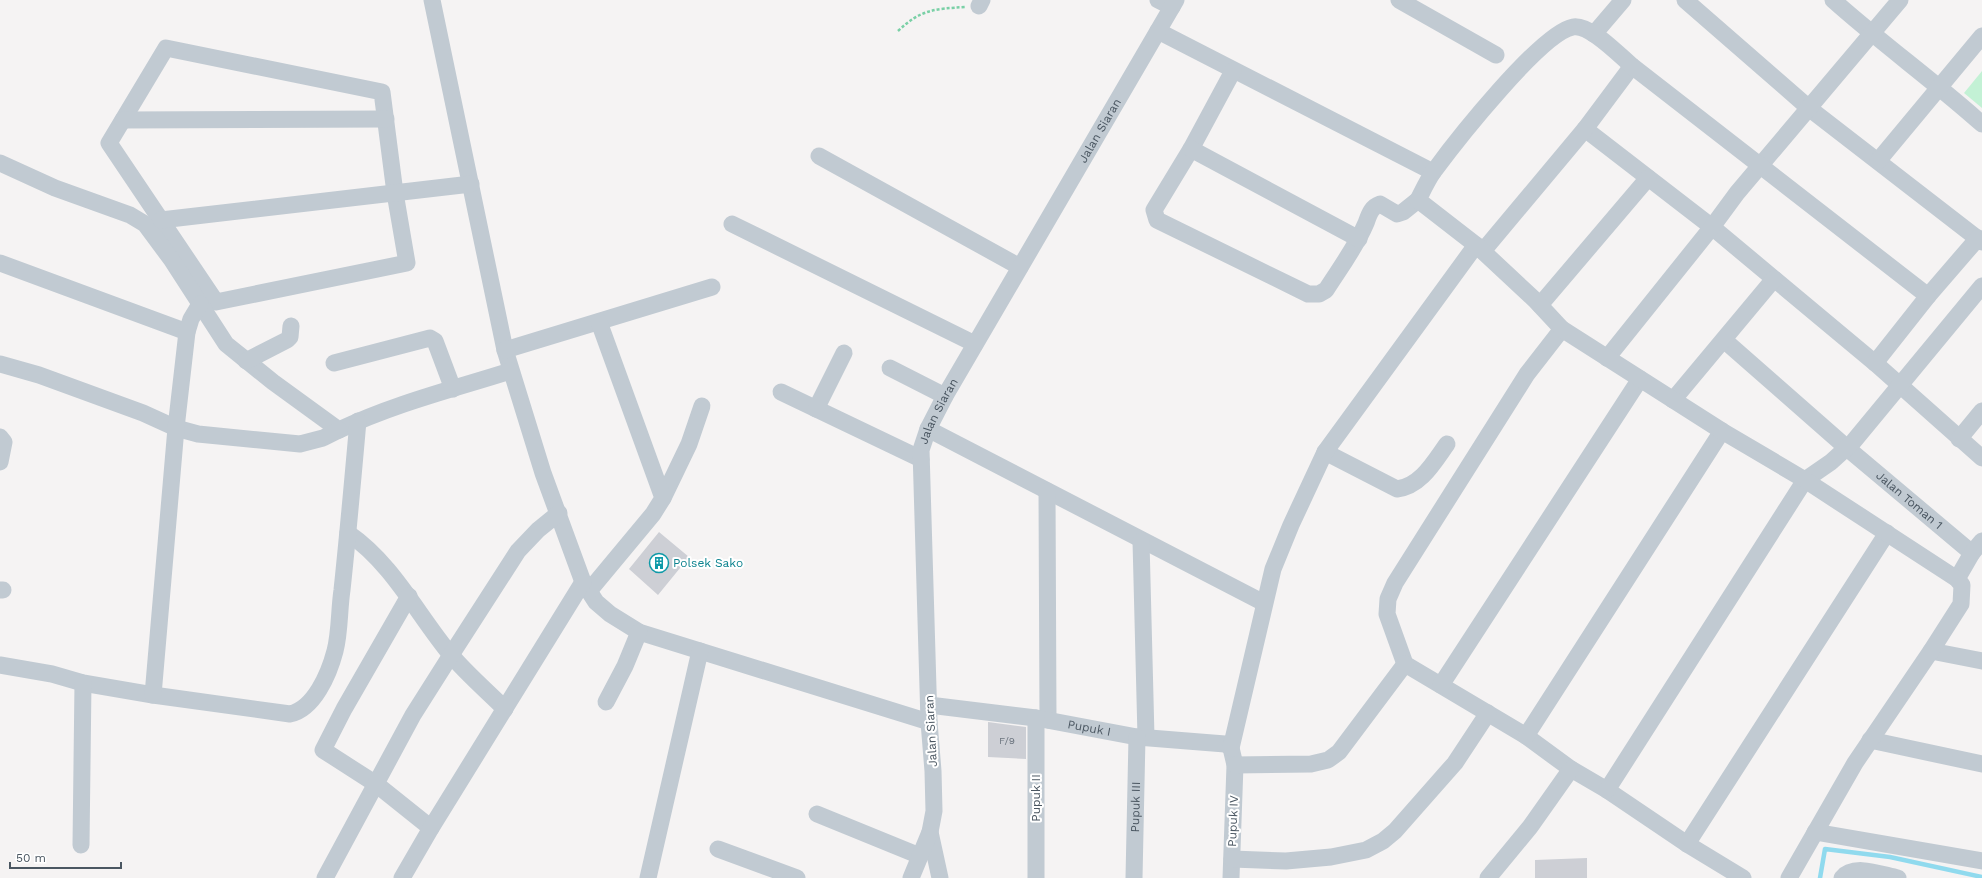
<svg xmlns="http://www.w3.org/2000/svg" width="1982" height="878" viewBox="0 0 1982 878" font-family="'Work Sans',sans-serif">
  <rect width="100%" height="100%" fill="#f5f3f3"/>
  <path fill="#c3f1d5" d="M1982 71V108L1964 93Z"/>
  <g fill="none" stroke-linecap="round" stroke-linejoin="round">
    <path stroke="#90daee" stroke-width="4.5" d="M1820 878 1825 849 1890 857 1982 877"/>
  </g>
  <path fill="#cdcfd5" d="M659 532 689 557 658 595 629 569Z
    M988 722 1026 727V759L988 757Z
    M1587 858V878H1535V860Z"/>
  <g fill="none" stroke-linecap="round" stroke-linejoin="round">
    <path stroke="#7ad0a6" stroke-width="2.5" stroke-dasharray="3 2" stroke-linecap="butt" d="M898 31C921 9 935 9 965 7"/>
    <g stroke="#c1cad2" stroke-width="17">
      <path d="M432 0 505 350 543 473 583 582 596 602 610 614 639 632 929 722"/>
      <path d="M1158 0 1172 7"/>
      <path d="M1399 0 1496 55"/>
      <path d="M1685 0 1810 109 1982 242"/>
      <path d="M1833 0C1881 43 1934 81 1982 124"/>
      <path d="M979 6 982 0"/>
      <path d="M1158 31 1433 172"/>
      <path d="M1594 34 1623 0"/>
      <path d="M166 48 382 92 395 193 407 263 216 302 109 143Z"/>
      <path d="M1233 71 1191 149 1154 210 1157 220 1308 294H1319L1326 290C1340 268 1356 247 1366 223 1369 215 1371 207 1380 204L1397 214 1403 212 1418 200"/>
      <path d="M123 120 386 119"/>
      <path d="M1585 129 1712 227 1875 363 1982 458"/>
      <path d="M1191 149 1359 239"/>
      <path d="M819 156 1020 267"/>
      <path d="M1878 161 1982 36"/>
      <path d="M0 163 55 188 130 215 145 224 171 259 226 344 273 382 339 430C393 404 453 389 510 371"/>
      <path d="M161 220 471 184"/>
      <path d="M732 224 975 344"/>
      <path d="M1483 251 1585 129 1632 66"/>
      <path d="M0 263 187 332"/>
      <path d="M1540 305 1648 178"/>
      <path d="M1562 329 1527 374 1395 583 1388 599 1387 614 1405 664 1526 736 1571 769 1607 790 1687 844 1743 878"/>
      <path id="s1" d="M1724 340 1847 448 1972 553"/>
      <path d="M505 350 712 287"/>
      <path d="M1607 358 1712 227 1737 193 1900 0"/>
      <path d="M246 361 287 340 290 337 291 326"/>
      <path d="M334 363 430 338 435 341 453 389"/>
      <path d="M1875 363 1928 296 1978 238"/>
      <path d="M0 364 39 375 143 413 176 428 198 434 300 444 323 438 339 430"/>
      <path d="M890 368 945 396"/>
      <path d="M781 392 921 459"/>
      <path d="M1673 400 1774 279"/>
      <path d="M816 409 844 353"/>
      <path d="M928 429 1264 603"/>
      <path d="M0 437 4 442 0 462"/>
      <path d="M1959 439 1982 411"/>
      <path d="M1325 452 1397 489C1421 486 1434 462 1447 444"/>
      <path d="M1047 491 1048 720"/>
      <path d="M663 498 689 444 702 406"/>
      <path d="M348 533C393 564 417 614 451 655 467 674 487 691 505 709"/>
      <path d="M1141 541 1146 737"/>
      <path d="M1957 579 1972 553 1982 541"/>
      <path d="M0 590H3"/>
      <path d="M589 591 653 514 663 498 599 322"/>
      <path d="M409 596 344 709 323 750 376 784 431 828"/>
      <path d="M1931 651 1982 661"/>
      <path d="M0 665 52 674 83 683 153 695 290 714C314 709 329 674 335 651 340 632 339 610 342 590 348 534 353 477 358 421"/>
      <path d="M1441 685 1640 379"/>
      <path d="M153 695 176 428 187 332 191 319 200 304"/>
      <path d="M606 702 625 666 639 632"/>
      <path id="s2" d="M929 705 1036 718 1137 737 1225 744 1231 748 1235 765 1231 878"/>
      <path d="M1526 736 1722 431"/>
      <path d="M1870 740 1982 764"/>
      <path d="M1231 748 1273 569 1291 525 1325 452 1476 245"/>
      <path d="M1235 765 1311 764 1328 760 1339 752 1405 664"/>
      <path d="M1607 790 1805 480 1831 462 1853 442 1982 286"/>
      <path d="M817 814 920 856"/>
      <path d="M930 832 940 878"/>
      <path d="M1815 832 1982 861"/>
      <path d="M1687 844 1887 533"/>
      <path d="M81 845 83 683"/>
      <path d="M718 849 797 878"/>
      <path d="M1232 859 1286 861 1331 857 1366 850 1383 841 1395 831 1455 763 1488 713"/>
      <path d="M325 878 413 715 451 655 518 551 538 530 559 513"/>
      <path d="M402 878 431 828 583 582"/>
      <path d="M648 878 700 651"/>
      <path id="s3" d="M911 878 930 832 934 811 933 771 929 722 921 450 928 429 945 396 1176 0"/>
      <path d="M1036 878V718"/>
      <path id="s4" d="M1134 878 1137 737"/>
      <path d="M1488 878 1530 827 1571 769"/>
      <path d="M1789 878 1855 763 1931 651 1961 604 1962 585 1957 579 1805 480 1722 431 1562 329 1535 300 1476 245 1418 200C1423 190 1428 179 1434 171 1456 141 1541 33 1573 27 1590 24 1619 55 1632 66L1928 296"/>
      <path d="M1842 878C1854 863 1882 875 1898 878"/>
    </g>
  </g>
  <defs>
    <symbol id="building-ring" viewBox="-11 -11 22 22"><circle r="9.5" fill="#fff" stroke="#0f9aa8" stroke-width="1.5"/><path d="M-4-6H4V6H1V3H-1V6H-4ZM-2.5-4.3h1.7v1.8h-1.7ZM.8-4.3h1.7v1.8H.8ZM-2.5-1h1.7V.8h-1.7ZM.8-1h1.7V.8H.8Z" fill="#0f9aa8"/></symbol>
  </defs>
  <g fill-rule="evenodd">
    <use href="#building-ring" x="648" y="552" width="22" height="22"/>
  </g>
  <g text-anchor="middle" stroke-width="4" stroke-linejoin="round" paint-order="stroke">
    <g font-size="10" fill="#6b747e">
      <text x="1007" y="744">F/9</text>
    </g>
    <g font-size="12" fill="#4a5661" stroke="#fff">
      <text dy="4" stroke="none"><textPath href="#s3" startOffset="799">Jalan Siaran</textPath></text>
      <text dy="4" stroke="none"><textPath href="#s3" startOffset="475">Jalan Siaran</textPath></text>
      <text dy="4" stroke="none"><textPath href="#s1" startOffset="245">Jalan Toman 1</textPath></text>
      <text dy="4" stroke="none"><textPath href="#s2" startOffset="162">Pupuk I</textPath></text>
      <text transform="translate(931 731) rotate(-93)" y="4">Jalan Siaran</text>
      <text transform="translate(1036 798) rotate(-90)" y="4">Pupuk II</text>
      <text dy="4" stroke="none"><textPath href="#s4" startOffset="71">Pupuk III</textPath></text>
      <text transform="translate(1233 821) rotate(-88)" y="4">Pupuk IV</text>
    </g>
    <g font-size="12" fill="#0d838f" stroke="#fff" text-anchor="start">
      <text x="673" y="567">Polsek Sako</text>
    </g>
  </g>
  <path d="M10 862v6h111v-6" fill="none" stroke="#4a5661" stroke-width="2"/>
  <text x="16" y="862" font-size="12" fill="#4a5661" stroke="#ffffff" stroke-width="3" paint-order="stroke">50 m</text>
</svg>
